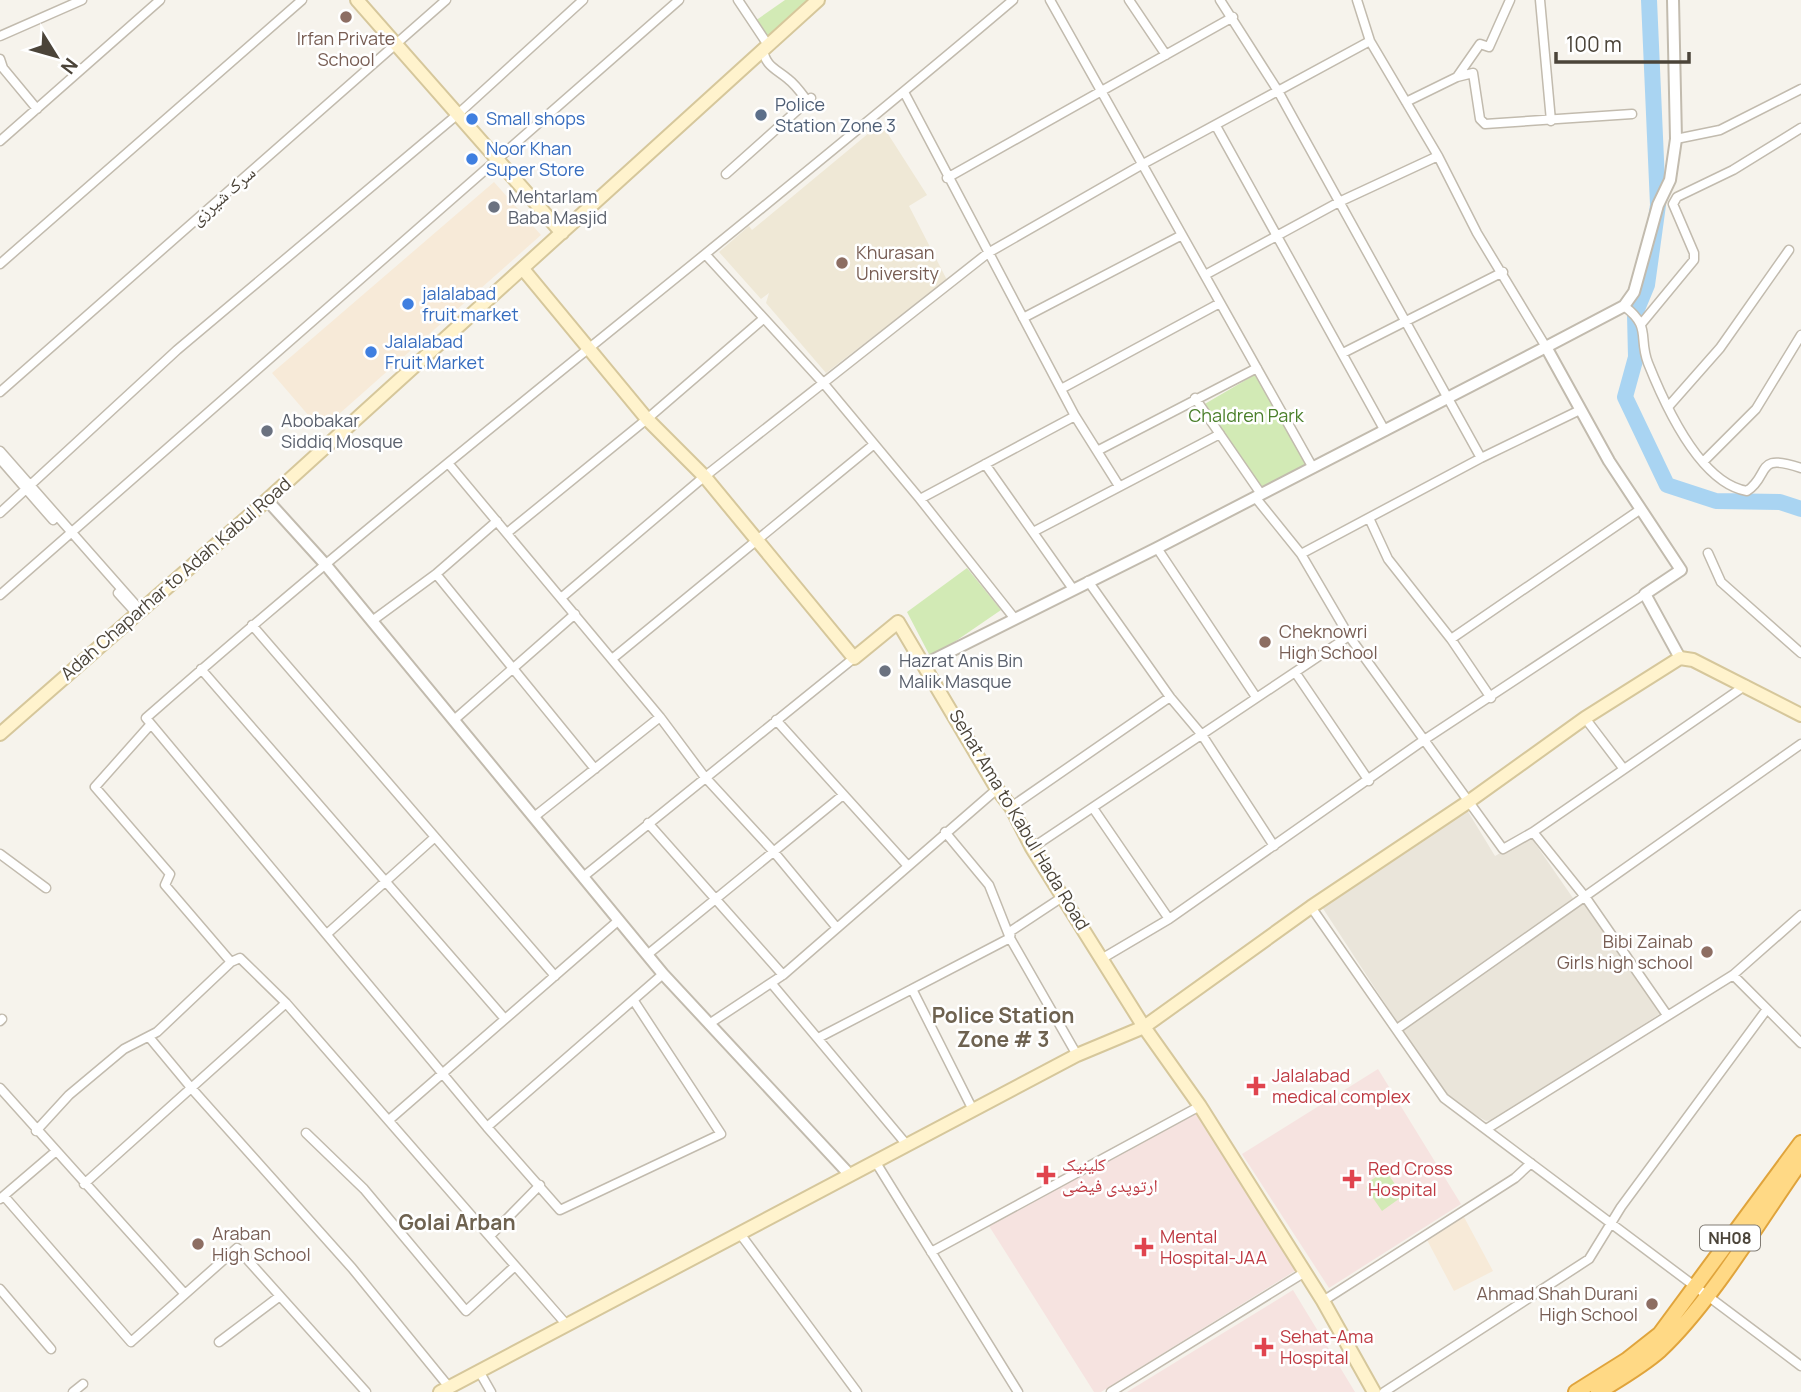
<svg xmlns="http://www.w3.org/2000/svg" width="1801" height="1392" viewBox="0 0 1801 1392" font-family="Manrope,'Noto Naskh Arabic',sans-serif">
  <rect width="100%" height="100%" fill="#f6f3ec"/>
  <path fill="#eae5da" d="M1467 810 1495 856 1530 836 1575 901 1399 1025 1322 907Z
    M1586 902 1661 1013 1497 1119 1486 1121 1447 1099 1401 1030Z"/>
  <path fill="#f7ead8" d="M494 182 541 235 321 430 272 373Z
    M1464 1217 1493 1271 1454 1291 1426 1238Z"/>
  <path fill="#efe8d6" d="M881 123 927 195 909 206 947 280 826 373 766 303 769 293 761 299 719 252 749 226 752 230Z"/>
  <path fill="#f6e3e0" d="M1378 1069 1461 1204 1329 1288 1242 1154Z
    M1200 1106 1298 1269 1101 1392H1094L989 1226Z
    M1293 1290 1355 1392H1127L1272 1303Z"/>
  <path fill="#d2eab5" d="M785 0H811L767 38 755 21Z
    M1256 374 1309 464 1260 488 1203 405Z
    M967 568 1001 610 931 658 907 612Z
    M1386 1171 1403 1196 1382 1211 1366 1188 1368 1182Z"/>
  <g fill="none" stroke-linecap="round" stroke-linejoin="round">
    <path stroke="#a9d4f2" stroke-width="16" d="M1649 0 1658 205 1647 285 1635 314 1636 357 1625 397 1667 485 1716 501 1780 502 1801 509"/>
    <defs>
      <path id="minor" d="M738 0 768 45
        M1050 0 1313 468
        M1129 0 1166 55
        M1220 0 1278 91 1481 458
        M1357 0 1370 41
        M1540 0 1551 121
        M0 36 82 0
        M763 49C765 66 776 69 788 79 796 85 802 94 808 102
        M0 59 3 68 37 109
        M1457 77 1480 44 1489 47 1510 0
        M904 92 1075 416 1119 486
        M1406 102 1457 77 1473 73 1480 119 1485 124 1632 114
        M1216 126 1385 431
        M1676 139 1720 130 1801 89
        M0 141 160 0
        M726 174 811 98
        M947 178 1233 17
        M706 255 825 385 920 499 1015 619
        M0 264 302 0
        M1205 275 1339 202 1438 156
        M1624 306C1652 327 1638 337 1648 363 1664 403 1699 483 1747 491 1771 475 1754 452 1801 468
        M1023 318 1182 235
        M1642 323 1694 260V253L1673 204 1677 197 1733 170 1801 128
        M1343 353 1503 272
        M1061 389 1220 303
        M0 392 446 0
        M1195 398 1261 494
        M1668 407 1720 348 1789 250
        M0 451 141 611
        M1097 451 1257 368
        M0 459 53 520
        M1703 462 1756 409 1801 335
        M448 463 660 717 704 776 774 852 837 928
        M985 464 1073 589
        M1255 497 1301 554 1349 636 1503 849 1533 832 1746 685
        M920 499 1075 416
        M0 513 177 350 458 114 583 0
        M1369 518 1388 559 1451 639 1491 698
        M1033 532 1220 434
        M507 533 647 419 763 319
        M1157 548 1256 697
        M1708 553 1721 582 1801 653
        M1301 554 1481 458 1580 410
        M436 574 595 769
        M1088 581 1170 697 1202 735 1274 846
        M118 593 137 614
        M0 595 679 0
        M561 598 699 481 988 253 1143 164 1370 41 1438 156 1477 233 1546 347
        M372 621 436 574 497 521
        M252 625 555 976
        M1451 639 1641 509
        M612 659 873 445
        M201 669 505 1019
        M1295 672 1369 781
        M1585 718 1623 768
        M454 720 575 614
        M776 720 908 866
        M151 724 95 787 170 874 165 885 231 962
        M1011 807 1170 697
        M1093 808 1169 919
        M534 817 660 717
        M648 823 783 975
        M945 832 989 885 1010 938 1077 1055
        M1533 832 1586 898 1667 1015
        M1032 848 1349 636
        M0 854 46 888
        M583 877 854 658
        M1311 907 1444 1098 1801 1366
        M328 933 435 837
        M647 955 843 795
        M1103 958 1169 919 1424 740 1645 594
        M1733 975 1801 1043
        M772 984 907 1145
        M912 989 973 1110
        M634 1001 721 1134 560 1210 487 1127 146 718C428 470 727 243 1013 0
        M0 1021 2 1019
        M709 1024 783 975 997 789
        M1397 1029 1801 744
        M149 1037 193 1090 352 1268 449 1387
        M820 1037 1010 938 1011 931 1064 896
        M0 1088 184 1293
        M389 1120 619 920
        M487 1127 663 974
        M1488 1128 1733 975 1801 915
        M36 1131 69 1095 124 1049 157 1032 231 962 240 958 286 1003 566 1324
        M306 1133 364 1189 466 1311 515 1266
        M875 1161 1018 1392
        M84 1184 286 1003
        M4 1196 131 1342 237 1248 366 1392
        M0 1199 55 1152
        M741 1235 857 1392
        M490 1236 540 1185
        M931 1252 1200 1106
        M0 1289 51 1349
        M1323 1301 1515 1178 1531 1163
        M219 1342 280 1296
        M479 1371 491 1392
        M73 1392 83 1384
        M1111 1392 1305 1272
        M1384 1392 1589 1259 1621 1207 1767 1009"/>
      <path id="tertiary" d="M1673 0 1676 139 1670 180 1658 205 1634 292 1624 306 1546 347 1609 461 1681 570 1645 594 1680 658
        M267 500 325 564 663 974 850 1175
        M925 664 1157 548 1546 347"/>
      <path id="secondary" d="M357 0 562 233
        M523 269 647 419 705 477 854 658 898 622 997 789 1011 807 1032 848 1144 1027 1200 1106 1323 1301 1374 1392
        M0 734 267 500 818 0
        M440 1392 1077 1055 1144 1027 1311 907 1468 802 1585 718 1680 658 1693 660 1801 715"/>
      <path id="trunk" d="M1576 1392 1627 1360 1660 1334 1801 1143
        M1598 1392C1619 1379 1642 1366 1660 1350 1711 1302 1760 1219 1801 1161"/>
    </defs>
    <use href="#minor" stroke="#c2bbae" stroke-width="11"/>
    <use href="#tertiary" stroke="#c2bbae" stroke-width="14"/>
    <use href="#secondary" stroke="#d6c79b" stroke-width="16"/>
    <use href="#trunk" stroke="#e0a43c" stroke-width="18"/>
    <use href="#minor" stroke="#fff" stroke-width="8"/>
    <use href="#tertiary" stroke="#fff" stroke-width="10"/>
    <use href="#secondary" stroke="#fff3cd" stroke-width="12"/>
    <use href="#trunk" stroke="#ffd985" stroke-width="14"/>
  </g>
  <g fill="#8d6e63" stroke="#fff" stroke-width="2.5">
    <circle cx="346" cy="17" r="7"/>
    <circle cx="842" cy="263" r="7"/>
    <circle cx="1265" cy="642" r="7"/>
    <circle cx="1707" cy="952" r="7"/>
    <circle cx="198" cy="1244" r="7"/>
    <circle cx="1652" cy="1304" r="7"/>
  </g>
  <circle fill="#5c6f8a" stroke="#fff" stroke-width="2.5" cx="761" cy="115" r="7"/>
  <g fill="#3f7fe0" stroke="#fff" stroke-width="2.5">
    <circle cx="472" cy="119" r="7"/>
    <circle cx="472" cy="159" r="7"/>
    <circle cx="408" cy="304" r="7"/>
    <circle cx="371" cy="352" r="7"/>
  </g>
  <g fill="#6b7280" stroke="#fff" stroke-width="2.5">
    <circle cx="494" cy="207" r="7"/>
    <circle cx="267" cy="431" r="7"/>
    <circle cx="885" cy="671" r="7"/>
  </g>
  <g fill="#e0444e" stroke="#fff" stroke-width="2.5">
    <path d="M1252.5 1075.5h7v7h7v7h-7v7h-7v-7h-7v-7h7z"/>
    <path d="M1042.5 1164.5h7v7h7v7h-7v7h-7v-7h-7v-7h7z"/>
    <path d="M1348.5 1168.5h7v7h7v7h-7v7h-7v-7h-7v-7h7z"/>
    <path d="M1140.5 1236.5h7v7h7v7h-7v7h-7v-7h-7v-7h7z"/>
    <path d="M1260.5 1336.5h7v7h7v7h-7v7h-7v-7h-7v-7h7z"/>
  </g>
  <g text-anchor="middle" stroke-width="5" stroke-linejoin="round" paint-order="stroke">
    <rect fill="#fff" stroke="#817c74" stroke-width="2" x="1700" y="1225.5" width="60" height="25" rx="5"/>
    <g font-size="16" font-weight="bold" fill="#4b4439">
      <text x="1730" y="1244">NH08</text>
    </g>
    <g font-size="18" fill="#785e54" stroke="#fff" text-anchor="start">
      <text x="346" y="45" text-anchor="middle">Irfan Private<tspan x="346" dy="21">School</tspan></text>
      <text x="856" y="259">Khurasan<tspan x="856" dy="21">University</tspan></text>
      <text x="1279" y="638">Cheknowri<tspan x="1279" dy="21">High School</tspan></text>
      <text x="1693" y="948" text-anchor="end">Bibi Zainab<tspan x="1693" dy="21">Girls high school</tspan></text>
      <text x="212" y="1240">Araban<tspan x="212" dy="21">High School</tspan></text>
      <text x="1638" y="1300" text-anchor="end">Ahmad Shah Durani<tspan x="1638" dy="21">High School</tspan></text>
    </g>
    <g font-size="18" fill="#4e5e75" stroke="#fff" text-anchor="start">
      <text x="775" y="111">Police<tspan x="775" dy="21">Station Zone 3</tspan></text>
    </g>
    <g font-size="18" fill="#366cbe" stroke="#fff" text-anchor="start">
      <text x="486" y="125">Small shops</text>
      <text x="486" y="155">Noor Khan<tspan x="486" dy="21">Super Store</tspan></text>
      <text x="422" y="300">jalalabad<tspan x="422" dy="21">fruit market</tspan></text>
      <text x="385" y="348">Jalalabad<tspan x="385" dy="21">Fruit Market</tspan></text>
    </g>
    <g font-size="18" fill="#4b4439" stroke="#fff">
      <text transform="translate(223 196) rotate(-41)" y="6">سرک شیرزی</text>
      <text transform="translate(176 579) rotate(-41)" y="6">Adah Chaparhar to Adah Kabul Road</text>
      <text transform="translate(1019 820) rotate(59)" y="6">Sehat Ama to Kabul Hada Road</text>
    </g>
    <g font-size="18" fill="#5b616d" stroke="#fff" text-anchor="start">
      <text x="508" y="203">Mehtarlam<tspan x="508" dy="21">Baba Masjid</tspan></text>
      <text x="281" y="427">Abobakar<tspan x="281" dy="21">Siddiq Mosque</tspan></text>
      <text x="899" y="667">Hazrat Anis Bin<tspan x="899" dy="21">Malik Masque</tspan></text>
    </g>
    <g font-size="18" fill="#4a7f2a" stroke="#fff">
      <text x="1246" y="422">Chaldren Park</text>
    </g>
    <g font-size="18" fill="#be3a42" stroke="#fff" text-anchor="start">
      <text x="1272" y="1082">Jalalabad<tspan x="1272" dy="21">medical complex</tspan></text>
      <text x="1062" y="1171">کلینیک<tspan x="1062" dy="21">ارتوپدی فیضی</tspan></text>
      <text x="1368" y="1175">Red Cross<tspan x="1368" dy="21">Hospital</tspan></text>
      <text x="1160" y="1243">Mental<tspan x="1160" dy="21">Hospital-JAA</tspan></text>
      <text x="1280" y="1343">Sehat-Ama<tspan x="1280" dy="21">Hospital</tspan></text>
    </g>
    <g font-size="21" font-weight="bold" fill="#6e6250" stroke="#fff">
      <text x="1003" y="1023">Police Station<tspan x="1003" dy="24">Zone # 3</tspan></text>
      <text x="457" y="1230">Golai Arban</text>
    </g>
  </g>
  <g transform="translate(56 56) rotate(127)" stroke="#ffffff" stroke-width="5" paint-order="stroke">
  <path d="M0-5L12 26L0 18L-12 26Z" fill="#4b4439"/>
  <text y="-10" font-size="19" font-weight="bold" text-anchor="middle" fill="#4b4439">N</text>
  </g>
  <path d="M1556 52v10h133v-10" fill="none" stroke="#4b4439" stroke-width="3.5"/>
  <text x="1566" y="52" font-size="21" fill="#4b4439" stroke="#ffffff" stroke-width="5" paint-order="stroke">100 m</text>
</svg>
